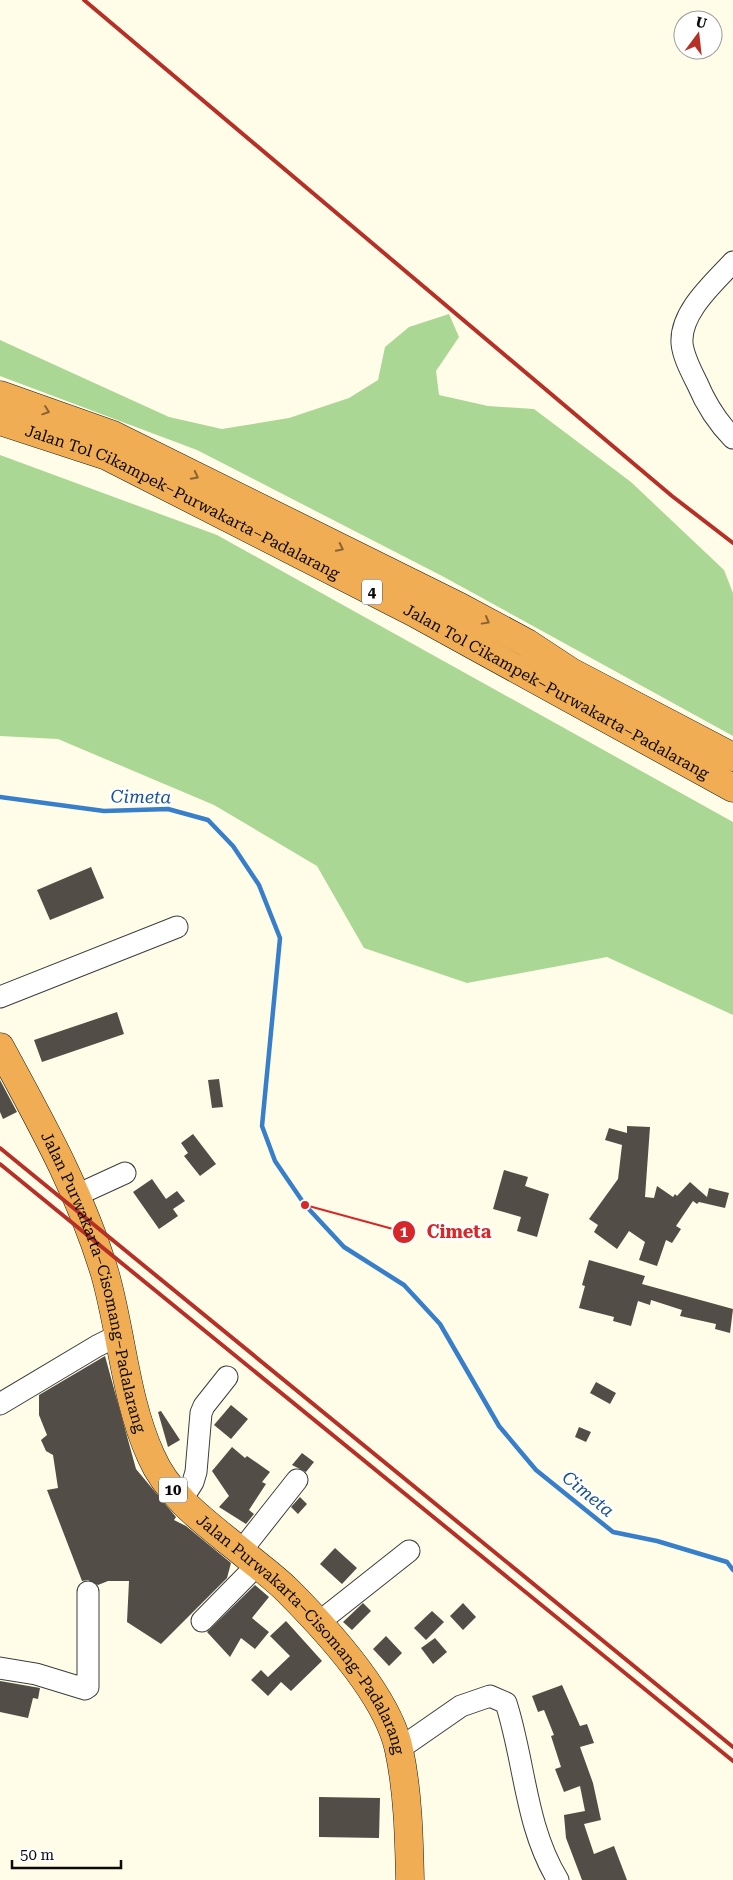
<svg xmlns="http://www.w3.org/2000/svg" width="733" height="1880" viewBox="0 0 733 1880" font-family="'Roboto Serif',serif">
  <rect width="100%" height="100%" fill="#fffde8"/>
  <path fill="#aad794" d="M449 314 459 337 436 371 439 395 488 406 534 409 631 482 724 570 733 593V736L444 577 197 450 0 376V340L169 417 222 429 289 418 349 398 378 380 385 347 409 327Z
    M0 455 217 535 733 822V1015L607 957 467 983 364 948 317 866 214 805 58 739 0 736Z"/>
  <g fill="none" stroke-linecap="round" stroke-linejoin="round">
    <path stroke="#377fca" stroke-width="4.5" d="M0 797 104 811 168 809 208 820 233 846 259 885 280 938 262 1126 275 1161 305 1205 344 1247 404 1285 440 1324 499 1426 536 1470 613 1532 657 1541 727 1562 733 1570"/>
  </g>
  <path fill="#534d47" d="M91 867 104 898 50 920 37 890Z
    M117 1012 124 1034 42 1062 34 1040Z
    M219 1079 223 1107 212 1108 208 1080Z
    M0 1080 17 1112 3 1119 0 1112Z
    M627 1126 650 1127 645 1197 654 1198 657 1186 673 1197 675 1194 677 1196 690 1182 707 1197 709 1188 729 1193 725 1208 699 1202 697 1204 693 1201 676 1226 681 1229 672 1243 666 1240 657 1266 639 1260 645 1242 629 1231 617 1249 594 1232 598 1225 589 1219 618 1179 622 1145 605 1140 609 1128 627 1133Z
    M193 1134 216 1164 200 1176 184 1156 188 1153 181 1143Z
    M504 1170 528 1177 525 1186 549 1194 537 1237 517 1231 521 1217 493 1209Z
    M152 1179 166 1199 177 1191 185 1201 173 1209 178 1216 159 1229 133 1192Z
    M589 1260 645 1276 642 1284 733 1309 730 1333 715 1329 716 1324 680 1316 682 1310 651 1300 650 1305 638 1301 631 1326 613 1321 614 1317 579 1308 585 1286 582 1285Z
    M105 1356 136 1469 176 1517 174 1520 186 1526 231 1563 227 1578 161 1644 127 1622 129 1581H108L98 1585 88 1580 82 1581 47 1490 58 1488 53 1455 46 1451 41 1440 47 1435 39 1415V1395Z
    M596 1382 616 1393 610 1404 590 1393Z
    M231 1405 248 1419 231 1439 214 1425Z
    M161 1411 180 1440 168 1447 158 1412Z
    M579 1427 591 1432 586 1442 575 1437Z
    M232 1447 245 1458 247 1456 270 1472 262 1482 266 1484 249 1510 254 1514 246 1524 219 1507 229 1496 212 1471Z
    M302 1453 314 1462 306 1472 292 1465Z
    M300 1497 307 1504 298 1514 291 1507Z
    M335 1548 357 1568 342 1584 320 1564Z
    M255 1585 269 1597 252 1618 269 1632 255 1649 241 1638 230 1657 207 1632Z
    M363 1603 371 1611 352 1630 343 1622Z
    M463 1603 476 1617 463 1630 450 1616Z
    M432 1611 444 1622 426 1640 414 1628Z
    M286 1621 322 1661 291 1691 281 1682 268 1696 251 1680 261 1670 268 1677 290 1656 270 1636Z
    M386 1636 402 1653 389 1666 373 1649Z
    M435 1638 447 1652 433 1664 421 1648Z
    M0 1681 40 1688 38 1699 33 1698 28 1718 0 1712Z
    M562 1685 580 1726 587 1724 594 1743 580 1747 593 1783 601 1820 584 1824 594 1854 614 1846 627 1880H582L566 1838 564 1815 585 1811 580 1786 564 1792 555 1769 561 1767 551 1736 554 1735 544 1710 538 1712 532 1696Z
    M319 1797 380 1798 379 1838 319 1837Z"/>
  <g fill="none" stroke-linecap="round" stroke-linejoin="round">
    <defs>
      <path id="minor" d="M733 262C714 283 680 312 682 343 683 356 691 371 697 383 705 402 718 423 733 438
        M0 997 177 927
        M77 1195 125 1173
        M0 1404 97 1346 119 1335
        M181 1501 193 1482 196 1472 201 1413 204 1406 227 1377
        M241 1551 297 1480
        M202 1621 257 1565
        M318 1623 409 1551
        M0 1668 36 1674 85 1689 88 1687V1592
        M399 1749 461 1706 490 1696 506 1703C525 1762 525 1826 558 1880"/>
      <g id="highway">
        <path d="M0 395 113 435 460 607 527 643 571 672 733 757"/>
        <path id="s1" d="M0 421 107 456 413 612 733 788"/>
        <path id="s2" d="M0 1047C40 1121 81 1193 105 1274 122 1334 125 1399 151 1456 169 1498 209 1525 243 1553 257 1565 274 1577 287 1590 326 1629 388 1696 399 1750 408 1792 409 1837 410 1880"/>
      </g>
    </defs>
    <use href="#minor" stroke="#3d3d3d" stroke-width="23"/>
    <use href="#highway" stroke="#1b1b1b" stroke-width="29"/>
    <use href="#minor" stroke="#fff" stroke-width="21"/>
    <use href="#highway" stroke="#f1ad54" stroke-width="28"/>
    <path stroke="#b63027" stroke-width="4" d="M84 0 672 496 733 543
      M0 1148 733 1747
      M0 1164 733 1761"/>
  </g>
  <defs><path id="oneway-chevron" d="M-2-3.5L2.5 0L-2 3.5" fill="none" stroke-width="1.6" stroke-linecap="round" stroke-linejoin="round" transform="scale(1.25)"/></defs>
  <g stroke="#896433">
    <use href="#oneway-chevron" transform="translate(46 411) rotate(19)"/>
    <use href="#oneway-chevron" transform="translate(195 476) rotate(27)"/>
    <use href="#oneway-chevron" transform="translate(340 548) rotate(26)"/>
    <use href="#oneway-chevron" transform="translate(486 621) rotate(29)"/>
  </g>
  <g text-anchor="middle" stroke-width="5" stroke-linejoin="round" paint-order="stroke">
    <g fill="#fff" stroke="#545454" stroke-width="1">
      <rect x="362" y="579.5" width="20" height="25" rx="4"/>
      <rect x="159" y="1477.5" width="28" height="25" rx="4"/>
    </g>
    <g font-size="15" font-weight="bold" fill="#0a0a0a">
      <text x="372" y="597">4</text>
      <text x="173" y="1495">10</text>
    </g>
    <g font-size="16" fill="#0a0a0a" stroke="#fff">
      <text dy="6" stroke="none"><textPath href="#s1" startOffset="200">Jalan Tol Cikampek–Purwakarta–Padalarang</textPath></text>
      <text dy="6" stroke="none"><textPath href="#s1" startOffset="620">Jalan Tol Cikampek–Purwakarta–Padalarang</textPath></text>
      <text dy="6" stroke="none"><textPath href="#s2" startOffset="255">Jalan Purwakarta–Cisomang–Padalarang</textPath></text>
      <text dy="6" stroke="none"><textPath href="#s2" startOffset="675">Jalan Purwakarta–Cisomang–Padalarang</textPath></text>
    </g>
    <g font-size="18" font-style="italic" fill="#185298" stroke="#fff">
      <text transform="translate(141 797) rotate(1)" y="6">Cimeta</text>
      <text transform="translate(588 1494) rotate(39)" y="6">Cimeta</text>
    </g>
  </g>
  <path fill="none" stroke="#d62828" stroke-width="2" d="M305 1205L404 1232"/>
  <g fill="#d62828" stroke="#fff" stroke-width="2">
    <circle cx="305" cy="1205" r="5"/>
    <circle cx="404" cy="1232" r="12"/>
  </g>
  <g font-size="15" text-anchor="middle" font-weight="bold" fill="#fff">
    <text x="404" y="1237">1</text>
  </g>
  <g font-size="18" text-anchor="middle" font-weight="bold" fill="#d62828" stroke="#fff" stroke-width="5" stroke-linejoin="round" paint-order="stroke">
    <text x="459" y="1238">Cimeta</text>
  </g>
  <g transform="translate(698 35) rotate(15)"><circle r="24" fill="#ffffff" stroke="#9d9d9d"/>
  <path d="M0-4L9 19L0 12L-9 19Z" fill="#b63027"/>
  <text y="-8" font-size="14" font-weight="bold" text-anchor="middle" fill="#0a0a0a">U</text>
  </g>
  <path d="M12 1860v8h109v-8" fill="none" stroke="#0a0a0a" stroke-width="2.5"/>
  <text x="20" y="1860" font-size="15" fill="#0a0a0a" stroke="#ffffff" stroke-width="4" paint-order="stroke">50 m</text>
</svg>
